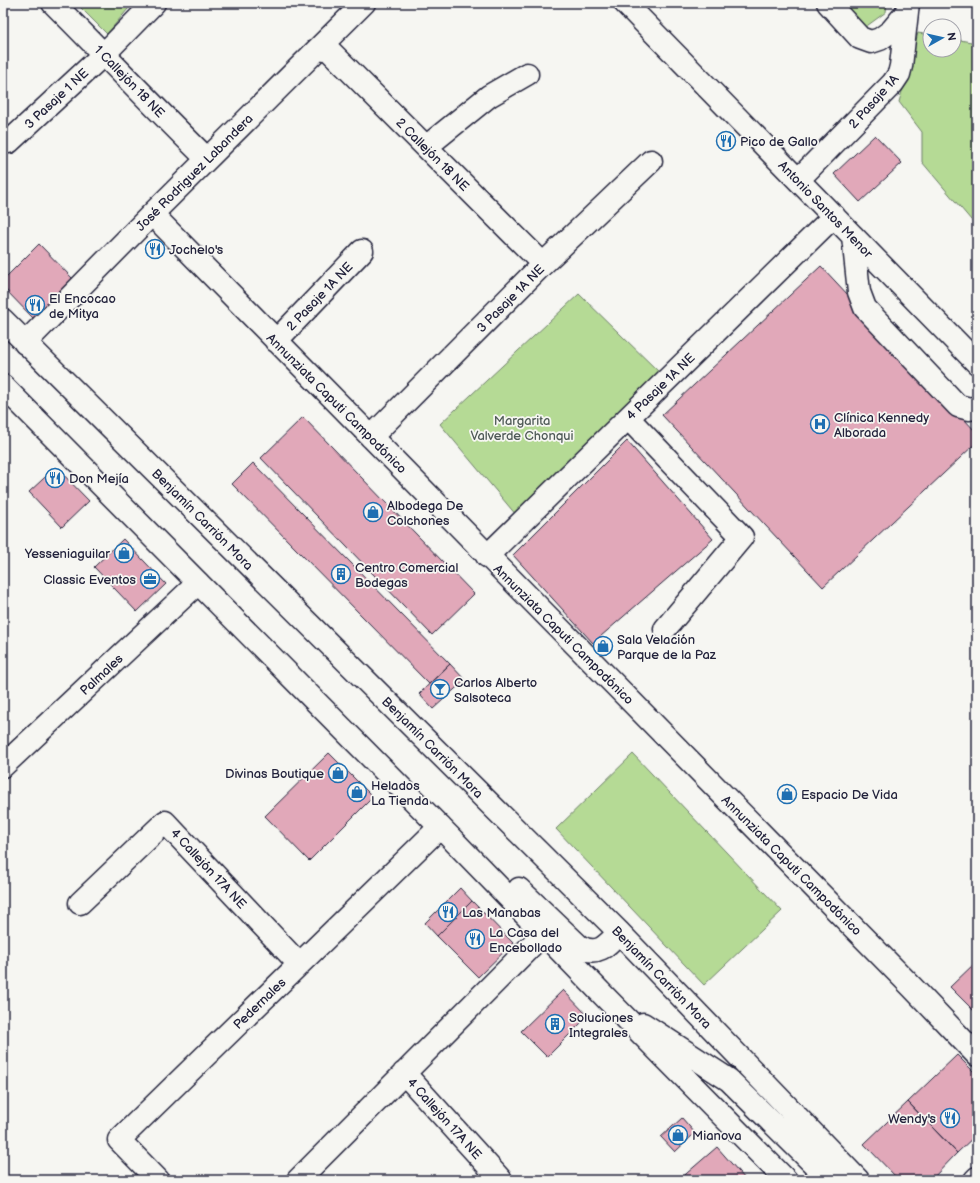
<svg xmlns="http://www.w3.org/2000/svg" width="980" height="1183" viewBox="0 0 980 1183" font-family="'Balsamiq Sans',sans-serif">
  <rect width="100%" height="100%" fill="#f6f6f2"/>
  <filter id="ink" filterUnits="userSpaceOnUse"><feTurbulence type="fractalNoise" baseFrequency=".025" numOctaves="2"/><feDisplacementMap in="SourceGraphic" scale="8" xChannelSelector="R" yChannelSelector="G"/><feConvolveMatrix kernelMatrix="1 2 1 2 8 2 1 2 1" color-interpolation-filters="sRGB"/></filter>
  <g filter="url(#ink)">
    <path fill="#b5da95" stroke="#6c7e68" d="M76 3H133L107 34Z
      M841 3H887L886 12 864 28Z
      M918 33 930 35V50H954V39L977 43V227L922 162V132L899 102Z
      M579 294 661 374 517 516 440 424Z
      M633 754 782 911 704 985 556 829Z"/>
    <path fill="#e1a8b9" stroke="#22223b" d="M875 135 902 163 860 202 834 174Z
      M39 244 73 279 33 318 3 287V280Z
      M821 266 977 433V442L823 587 662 415Z
      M303 417 474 594 432 635 261 458Z
      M627 441 713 539 593 643 513 555Z
      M253 463 450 664 429 684 232 484Z
      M56 467 89 501 62 527 29 492Z
      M123 539 166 584 137 612 94 567Z
      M450 664 465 680 433 709 419 694Z
      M329 753 373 797 309 861 265 816Z
      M460 888 472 901 437 936 425 923Z
      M472 901 513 943 478 977 437 936Z
      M977 961V1014L950 987Z
      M563 990 588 1016 547 1057 521 1031Z
      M957 1055 977 1075V1134L957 1153 908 1102Z
      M908 1102 957 1153 931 1180H899L864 1144Z
      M682 1118 695 1133 675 1152 661 1137Z
      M717 1147 746 1180H679Z"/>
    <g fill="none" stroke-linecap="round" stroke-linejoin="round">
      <defs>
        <path id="minor" d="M53 3C105 55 155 108 207 159
          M625 3 977 363
          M828 3 860 38 871 42 880 39 891 31 907 12
          M323 44 543 264
          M9 142 104 54 154 3
          M426 147 489 96 527 74
          M798 180 893 83 899 74 901 66 908 3
          M152 214 912 987 977 1055
          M853 236 859 292 865 308 958 406 970 409 977 407
          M276 341 362 251
          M25 343 152 214 364 3
          M628 418 742 537 665 629
          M371 437 543 264 651 161
          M487 556 834 216
          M3 766 198 583
          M80 903 165 822 299 964
          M404 1073 501 1180
          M158 1180 119 1140 440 827
          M298 1180 543 934"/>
        <path id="major" d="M3 320 619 932 858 1180
          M3 386 449 836 609 1001 786 1180
          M519 889 579 946C597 957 607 946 619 932
          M643 1024 729 1080 830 1180
          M975 1180 977 1178"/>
      </defs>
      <use href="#minor" stroke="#22223b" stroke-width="25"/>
      <use href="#major" stroke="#22223b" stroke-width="25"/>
      <use href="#minor" stroke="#f6f6f2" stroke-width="22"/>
      <use href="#major" stroke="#f6f6f2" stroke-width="22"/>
    </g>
  </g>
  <defs>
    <symbol id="restaurant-ring" viewBox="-11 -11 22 22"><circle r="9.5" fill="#f6f6f2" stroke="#1f6fb2" stroke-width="1.5"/><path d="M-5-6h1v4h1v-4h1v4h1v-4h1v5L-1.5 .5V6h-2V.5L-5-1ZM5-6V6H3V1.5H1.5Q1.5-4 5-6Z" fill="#1f6fb2"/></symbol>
    <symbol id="hospital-ring" viewBox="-11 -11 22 22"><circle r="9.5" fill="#f6f6f2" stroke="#1f6fb2" stroke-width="1.5"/><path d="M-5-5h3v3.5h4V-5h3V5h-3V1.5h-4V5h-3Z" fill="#1f6fb2"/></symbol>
    <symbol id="shop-ring" viewBox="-11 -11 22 22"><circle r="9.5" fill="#f6f6f2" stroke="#1f6fb2" stroke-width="1.5"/><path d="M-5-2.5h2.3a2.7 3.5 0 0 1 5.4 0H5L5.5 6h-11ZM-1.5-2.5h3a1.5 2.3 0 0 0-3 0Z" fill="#1f6fb2"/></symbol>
    <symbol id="building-ring" viewBox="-11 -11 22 22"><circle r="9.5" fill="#f6f6f2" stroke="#1f6fb2" stroke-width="1.5"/><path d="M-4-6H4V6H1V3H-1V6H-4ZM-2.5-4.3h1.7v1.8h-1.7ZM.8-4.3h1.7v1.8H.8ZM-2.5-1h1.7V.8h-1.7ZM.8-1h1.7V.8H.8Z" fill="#1f6fb2"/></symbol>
    <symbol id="office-ring" viewBox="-11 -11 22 22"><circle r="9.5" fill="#f6f6f2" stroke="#1f6fb2" stroke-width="1.5"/><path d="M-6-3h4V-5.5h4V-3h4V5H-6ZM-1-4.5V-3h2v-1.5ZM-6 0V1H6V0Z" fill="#1f6fb2"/></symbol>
    <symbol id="bar-ring" viewBox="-11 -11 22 22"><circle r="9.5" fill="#f6f6f2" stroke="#1f6fb2" stroke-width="1.5"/><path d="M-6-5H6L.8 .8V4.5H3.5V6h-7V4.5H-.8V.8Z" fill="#1f6fb2"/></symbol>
  </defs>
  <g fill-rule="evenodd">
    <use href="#restaurant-ring" x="715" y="130" width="22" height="22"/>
    <use href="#restaurant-ring" x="144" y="238" width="22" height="22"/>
    <use href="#restaurant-ring" x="24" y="294" width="22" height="22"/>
    <use href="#hospital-ring" x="809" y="413" width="22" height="22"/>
    <use href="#restaurant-ring" x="44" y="467" width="22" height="22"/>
    <use href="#shop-ring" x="362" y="501" width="22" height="22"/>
    <use href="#shop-ring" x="113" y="542" width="22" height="22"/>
    <use href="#building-ring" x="330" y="563" width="22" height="22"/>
    <use href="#office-ring" x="139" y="568" width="22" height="22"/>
    <use href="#shop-ring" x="592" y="635" width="22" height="22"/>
    <use href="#bar-ring" x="429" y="678" width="22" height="22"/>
    <use href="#shop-ring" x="327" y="762" width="22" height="22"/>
    <use href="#shop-ring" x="346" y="781" width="22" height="22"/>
    <use href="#shop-ring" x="776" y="783" width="22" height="22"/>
    <use href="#restaurant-ring" x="437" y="901" width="22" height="22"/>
    <use href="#restaurant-ring" x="464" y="928" width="22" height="22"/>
    <use href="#building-ring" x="544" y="1013" width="22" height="22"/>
    <use href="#restaurant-ring" x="939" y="1107" width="22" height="22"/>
    <use href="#shop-ring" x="667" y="1124" width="22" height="22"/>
  </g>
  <g text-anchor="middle" stroke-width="3.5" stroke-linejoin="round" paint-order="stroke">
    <g font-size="13" fill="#22223b" stroke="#f6f6f2">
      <text transform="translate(130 81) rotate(46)" y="5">1 Callejón 18 NE</text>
      <text transform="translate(56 98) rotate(-43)" y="5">3 Pasaje 1 NE</text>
      <text transform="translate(873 101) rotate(-48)" y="5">2 Pasaje 1A</text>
      <text transform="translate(433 154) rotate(45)" y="5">2 Callejón 18 NE</text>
      <text transform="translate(194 172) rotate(-45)" y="5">José Rodriguez Labandera</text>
      <text transform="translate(826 209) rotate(46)" y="5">Antonio Santos Menor</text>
      <text transform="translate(319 296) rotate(-46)" y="5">2 Pasaje 1A NE</text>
      <text transform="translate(510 298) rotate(-45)" y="5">3 Pasaje 1A NE</text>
      <text transform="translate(660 386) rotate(-44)" y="5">4 Pasaje 1A NE</text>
      <text transform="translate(337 403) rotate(45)" y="5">Annunziata Caputi Campodónico</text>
      <text transform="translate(203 519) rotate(45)" y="5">Benjamín Carrión Mora</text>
      <text transform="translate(564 634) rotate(45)" y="5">Annunziata Caputi Campodónico</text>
      <text transform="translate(101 674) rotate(-43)" y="5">Palmales</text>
      <text transform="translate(433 747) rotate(45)" y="5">Benjamín Carrión Mora</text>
      <text transform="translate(792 865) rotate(45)" y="5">Annunziata Caputi Campodónico</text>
      <text transform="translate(209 868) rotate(47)" y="5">4 Callejón 17A NE</text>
      <text transform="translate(662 977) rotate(46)" y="5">Benjamín Carrión Mora</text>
      <text transform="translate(259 1003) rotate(-44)" y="5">Pedernales</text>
      <text transform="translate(445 1118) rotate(48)" y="5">4 Callejón 17A NE</text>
    </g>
    <g font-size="13" fill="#22223b" stroke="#f6f6f2" text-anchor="start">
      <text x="740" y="146">Pico de Gallo</text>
      <text x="169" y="254">Jochelo's</text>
      <text x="49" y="303">El Encocao<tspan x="49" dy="15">de Mitya</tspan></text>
      <text x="834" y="422">Clínica Kennedy<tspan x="834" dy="15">Alborada</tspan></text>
      <text x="69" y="483">Don Mejía</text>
      <text x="387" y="510">Albodega De<tspan x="387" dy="15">Colchones</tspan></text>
      <text x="110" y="558" text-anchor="end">Yesseniaguilar</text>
      <text x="355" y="572">Centro Comercial<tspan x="355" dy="15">Bodegas</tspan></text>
      <text x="136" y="584" text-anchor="end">Classic Eventos</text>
      <text x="617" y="644">Sala Velación<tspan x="617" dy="15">Parque de la Paz</tspan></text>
      <text x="454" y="687">Carlos Alberto<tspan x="454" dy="15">Salsoteca</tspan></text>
      <text x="324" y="778" text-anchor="end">Divinas Boutique</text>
      <text x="371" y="790">Helados<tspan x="371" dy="15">La Tienda</tspan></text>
      <text x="801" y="799">Espacio De Vida</text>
      <text x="462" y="917">Las Manabas</text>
      <text x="489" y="937">La Casa del<tspan x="489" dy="15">Encebollado</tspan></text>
      <text x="569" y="1022">Soluciones<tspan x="569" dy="15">Integrales</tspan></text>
      <text x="936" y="1123" text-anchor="end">Wendy's</text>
      <text x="692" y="1140">Mianova</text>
    </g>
    <g font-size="13" fill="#4e5956" stroke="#f6f6f2">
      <text x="522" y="425">Margarita<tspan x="522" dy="15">Valverde Chonqui</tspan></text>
    </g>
  </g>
  <rect width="980" height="1183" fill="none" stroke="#f6f6f2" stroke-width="16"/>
  <rect x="8" y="8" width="964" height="1167" fill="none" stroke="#22223b" stroke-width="1.5" filter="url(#ink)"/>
  <g transform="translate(942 38) rotate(82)"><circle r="19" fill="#f6f6f2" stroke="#a1a1a9"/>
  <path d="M0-3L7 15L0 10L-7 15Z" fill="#1f6fb2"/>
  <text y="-6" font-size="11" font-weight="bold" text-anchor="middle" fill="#22223b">N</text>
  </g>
</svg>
